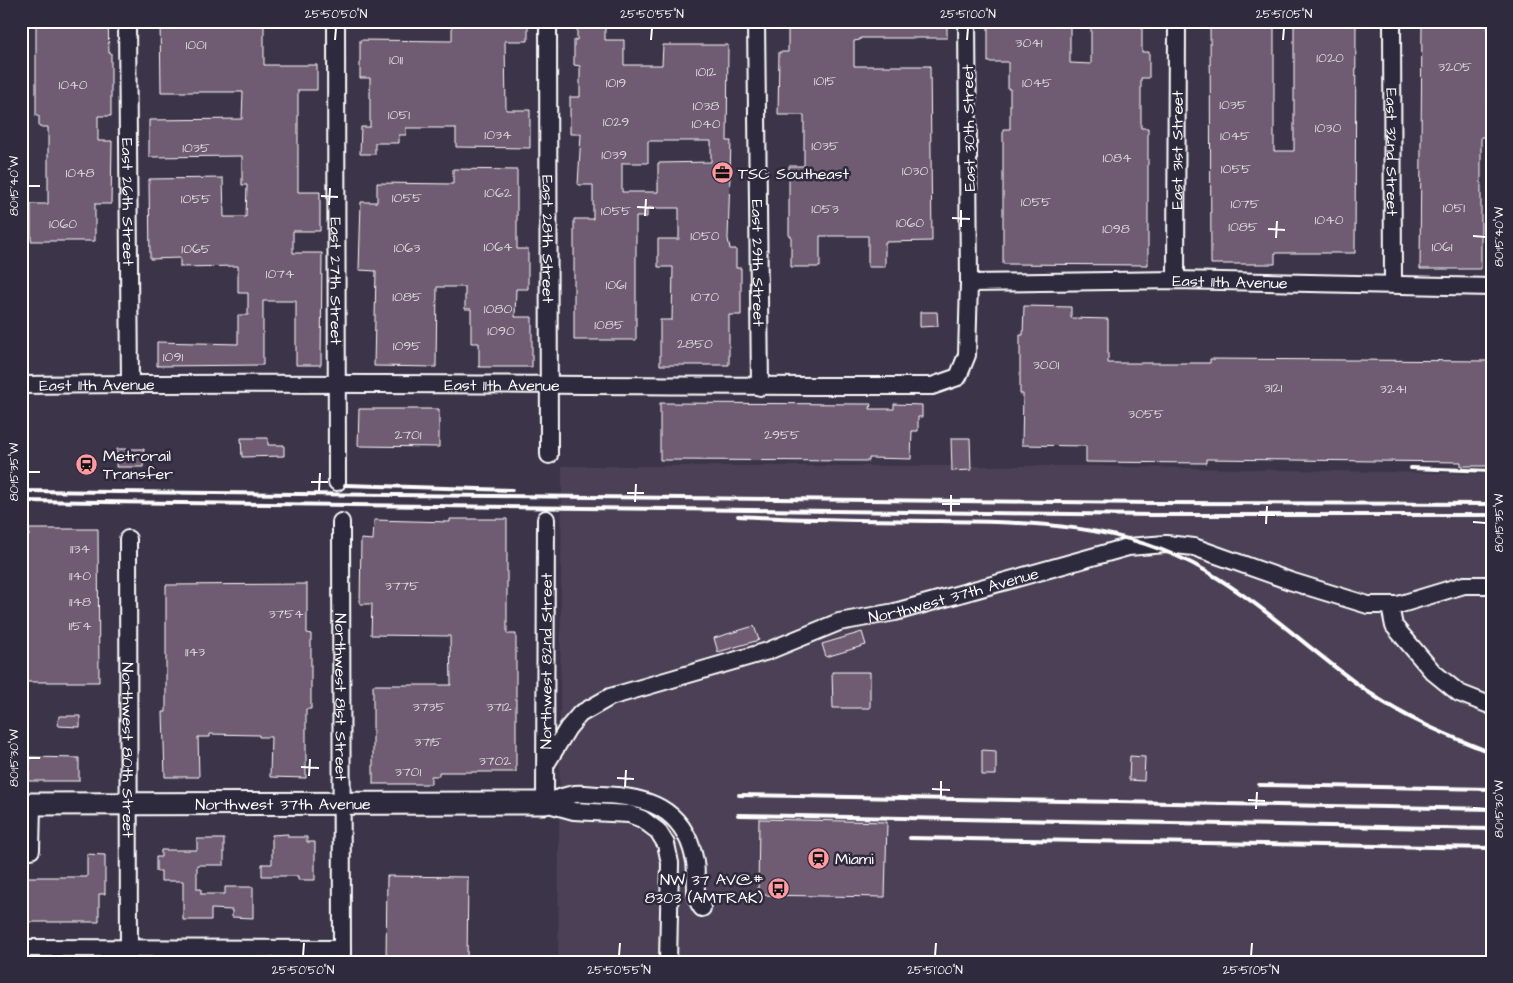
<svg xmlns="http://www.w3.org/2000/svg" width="1513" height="983" viewBox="0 0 1513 983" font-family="'Architects Daughter',sans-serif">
  <rect width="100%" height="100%" fill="#3c3448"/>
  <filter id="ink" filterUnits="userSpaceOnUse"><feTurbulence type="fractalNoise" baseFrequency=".02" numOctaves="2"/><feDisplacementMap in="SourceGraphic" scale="10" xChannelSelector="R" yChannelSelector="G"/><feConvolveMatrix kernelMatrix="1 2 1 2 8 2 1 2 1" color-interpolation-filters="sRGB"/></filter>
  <g filter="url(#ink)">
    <path fill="#4b4055" d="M562 466H1090L1492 474V962H558Z"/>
    <path fill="#6f5b72" stroke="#fff" fill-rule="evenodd" d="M36 21H108L109 53H111V116H98V141H112L111 204H95V241H31V204H48V127H39V116H36Z
      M160 21H264V65H317V90H298V192H320V231H293V253H322L321 365H296V301H263V365L157 366V342L238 344V315H248V293H238V266L180 267V258L150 259 149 179 223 178 224 217H246L247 185H242V156L149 157V120L242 119 243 92H161Z
      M452 21H528V41H505L506 110H530V148L456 147V128H406V135H399V143H375V154H360L361 127H370V78H360V40L452 41Z
      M577 21H605V40H624V65H662L663 45H728L727 141H731L728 239 730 249H736V268H741V315H729V365H660V320H672L673 267H658V239H679V208H647V217H636V340H574V219H593V185H578L581 134H570V97H580V66L574 65V40H577ZM648 141H711V162L658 163V192H622V163H648Z
      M788 21H947V38H860V40L854 41V66H930L932 241 885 242V267H868V236H820V267H791V236H789V166H804V115H778L779 52H788Z
      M988 21H1070V63L1091 64V21H1142V52H1149V78H1141V128H1148V265L1003 264V129H1010V89H1008V62H988Z
      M1210 21H1274V151H1294V21H1356L1355 253H1275V264H1211Z
      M1422 21H1488L1487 137H1481V269H1420Z
      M453 169 517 170V249H528V289H516L515 317H532V367H479V343H471V309H465V287H437L436 367 374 366 376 271 359 270 361 202H377V183L453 184Z
      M1024 306 1071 307V318L1108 319V363H1210V359L1492 361V466H1461V462L1206 459V463L1086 462V446L1022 445 1023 394H1020V335H1023Z
      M920 312H937L938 326 920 327Z
      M660 403 871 404 870 409H894V404L922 405V417H918V431H912L911 459 869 458V461L660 460Z
      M359 409H439V447L358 446Z
      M241 438H268V445H284V456L242 457Z
      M951 438H970L971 470 952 471Z
      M117 449H144L143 467H116Z
      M450 519H507V634H516V772H439V776H431V784H373V685H451L450 636 371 635 372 604H360L361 539 373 540 374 520 450 522Z
      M29 529H98L99 682H21V536H29Z
      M307 584V633L311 634V709H306V778L270 777 271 737H259V735L210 734V737H198L199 777H165L163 712H166V585Z
      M754 626 759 640 718 652 714 638Z
      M862 632 866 645 826 657 822 644Z
      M832 672H870V708H833Z
      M59 716H80V727L58 726Z
      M982 750 996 751V775H982Z
      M1130 756 1145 757 1144 781 1129 780Z
      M30 757 79 758V781H29Z
      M759 819 887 822 885 897 758 895Z
      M288 834V837H307V842H315V880H298V876H262V864H272V835Z
      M197 839H224V865H197V889H201V894H225V887H253V918L232 917V910L211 909V920H183V881H161V871H156V857H161V850H197Z
      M87 854 105 855V894H99V922H21V877H87Z
      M387 876 468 877 467 962H386Z"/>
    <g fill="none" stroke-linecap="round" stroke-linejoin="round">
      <defs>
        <g id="minor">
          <path id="s1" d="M127 21 130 384"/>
          <path id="s2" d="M336 21 337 482"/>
          <path id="s3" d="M548 21 549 455"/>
          <path id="s4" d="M756 21 760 387"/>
          <path id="s5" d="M1392 21 1393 284"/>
          <path id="s6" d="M1176 280 1177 21"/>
          <path id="s7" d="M969 283 1176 280 1492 287"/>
          <path id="s8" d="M21 385C325 381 628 387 932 386L958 377 967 355 969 283 967 21"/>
          <path id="s9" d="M341 522 342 962"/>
          <path id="s10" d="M128 539 129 962"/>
          <path d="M1390 606 1394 626 1433 672 1459 693 1492 706"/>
          <path id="s11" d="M546 764 568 728 580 714 610 697 768 651 839 622 895 612 1128 547 1166 544 1194 547 1290 581 1368 605H1398L1464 585H1492"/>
          <path id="s12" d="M545 803 546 519"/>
          <path d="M545 803 574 811 629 814 642 819 658 831 666 844 670 863 668 962"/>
          <path d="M545 803C555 800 565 795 575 794 583 793 593 795 601 795 646 796 683 808 694 857 699 874 691 894 702 908"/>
          <path d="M31 850 32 804"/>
          <path d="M21 948 342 949"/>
        </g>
        <g id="tertiary">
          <path id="s13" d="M21 804 545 803"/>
        </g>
      </defs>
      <use href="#minor" stroke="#fff" stroke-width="20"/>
      <use href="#tertiary" stroke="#fff" stroke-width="25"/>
      <use href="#minor" stroke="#2f2a3d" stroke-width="16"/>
      <use href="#tertiary" stroke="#2f2a3d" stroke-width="21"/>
      <path stroke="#fff" stroke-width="4" d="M1411 468 1492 471
        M345 485 512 490
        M21 491 1153 503 1492 504
        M21 501 1153 515H1492
        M738 516C804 520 872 520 939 521 1031 522 1124 523 1206 571 1264 605 1312 652 1367 691 1404 718 1449 736 1492 753
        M1259 785 1492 789
        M739 795 1492 809
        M738 815 1492 829
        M910 838 1492 848"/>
    </g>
  </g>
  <path fill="none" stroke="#fff" stroke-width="2" d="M335 40 336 28M651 40 652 28M967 40 968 28M1283 40 1284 28M28 186H40M321 196 338 197M329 205 330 188M637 207 654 208M645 216 646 199M952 218 970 219M961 227V210M1268 229 1285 230M1473 236 1486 237M1276 238 1277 221M28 472H40M311 482H328M319 491 320 473M627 493H644M635 502 636 484M942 504H960M951 513V495M1258 515H1275M1473 522 1486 523M1266 524 1267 506M28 758H40M301 767 319 768M309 776 310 759M617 778 634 779M625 787 626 770M932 789 950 790M941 798V781M1248 800 1265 801M1473 808 1486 809M1256 809 1257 792M303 956 304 943M619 956 620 943M935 956 936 943M1251 956 1252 943"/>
  <defs>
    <symbol id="office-disc" viewBox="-11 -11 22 22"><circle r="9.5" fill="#ff9aa2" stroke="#2f2a3d"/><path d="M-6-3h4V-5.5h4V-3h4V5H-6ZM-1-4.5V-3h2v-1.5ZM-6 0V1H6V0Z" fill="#111"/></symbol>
    <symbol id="station-disc" viewBox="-11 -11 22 22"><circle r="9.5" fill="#ff9aa2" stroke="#2f2a3d"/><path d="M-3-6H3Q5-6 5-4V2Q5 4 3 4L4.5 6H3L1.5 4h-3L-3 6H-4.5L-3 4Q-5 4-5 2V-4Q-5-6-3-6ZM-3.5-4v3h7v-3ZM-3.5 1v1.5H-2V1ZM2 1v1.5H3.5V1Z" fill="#111"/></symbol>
    <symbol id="bus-disc" viewBox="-11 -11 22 22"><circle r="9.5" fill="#ff9aa2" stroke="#2f2a3d"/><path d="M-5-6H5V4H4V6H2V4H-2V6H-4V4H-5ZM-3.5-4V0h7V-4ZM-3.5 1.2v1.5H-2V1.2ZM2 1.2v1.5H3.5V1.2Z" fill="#111"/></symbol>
  </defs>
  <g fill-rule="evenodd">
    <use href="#office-disc" x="710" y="160" width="25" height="25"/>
    <use href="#station-disc" x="74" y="452" width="25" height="25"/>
    <use href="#station-disc" x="806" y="846" width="25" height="25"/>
    <use href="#bus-disc" x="766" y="876" width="25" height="25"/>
  </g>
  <g text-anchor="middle" stroke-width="5" stroke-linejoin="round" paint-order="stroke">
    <g font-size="14" fill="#dbd6dc">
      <text x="1029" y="47">3041</text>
      <text x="196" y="49">1001</text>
      <text x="1330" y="62">1020</text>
      <text x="396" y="64">1011</text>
      <text x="1455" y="71">3205</text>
      <text x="706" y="76">1012</text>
      <text x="825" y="85">1015</text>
      <text x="616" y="87">1019</text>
      <text x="1037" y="87">1045</text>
      <text x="73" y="89">1040</text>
      <text x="1233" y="109">1035</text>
      <text x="706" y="110">1038</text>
      <text x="399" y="119">1051</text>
      <text x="616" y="126">1029</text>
      <text x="706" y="128">1040</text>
      <text x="1328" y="132">1030</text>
      <text x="498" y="139">1034</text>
      <text x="1235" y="140">1045</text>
      <text x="825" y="150">1035</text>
      <text x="196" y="152">1035</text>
      <text x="614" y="159">1039</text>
      <text x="1117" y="162">1084</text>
      <text x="1236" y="173">1055</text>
      <text x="915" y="175">1030</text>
      <text x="80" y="177">1048</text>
      <text x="498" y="197">1062</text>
      <text x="407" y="202">1055</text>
      <text x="196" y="203">1055</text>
      <text x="1036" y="206">1055</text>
      <text x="1245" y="208">1075</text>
      <text x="1454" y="212">1051</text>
      <text x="825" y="213">1053</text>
      <text x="616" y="215">1055</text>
      <text x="1329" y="224">1040</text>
      <text x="910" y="227">1060</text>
      <text x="63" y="228">1060</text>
      <text x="1243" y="231">1085</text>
      <text x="1116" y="233">1098</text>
      <text x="705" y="240">1050</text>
      <text x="498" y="251">1064</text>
      <text x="1442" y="251">1061</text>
      <text x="407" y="252">1063</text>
      <text x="196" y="253">1065</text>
      <text x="280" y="278">1074</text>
      <text x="616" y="289">1061</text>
      <text x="407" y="301">1085</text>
      <text x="705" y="301">1070</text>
      <text x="498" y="313">1080</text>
      <text x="609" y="329">1085</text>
      <text x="501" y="335">1090</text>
      <text x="695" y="348">2850</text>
      <text x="407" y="350">1095</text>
      <text x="173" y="361">1091</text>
      <text x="1046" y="369">3001</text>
      <text x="1273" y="392">3121</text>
      <text x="1393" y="393">3241</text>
      <text x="1146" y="418">3055</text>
      <text x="408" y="439">2701</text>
      <text x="782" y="439">2955</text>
      <text x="80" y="553">1134</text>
      <text x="80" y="580">1140</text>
      <text x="402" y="590">3775</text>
      <text x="80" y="606">1148</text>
      <text x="286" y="618">3754</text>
      <text x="80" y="630">1154</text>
      <text x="195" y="656">1143</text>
      <text x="429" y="711">3735</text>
      <text x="499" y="711">3712</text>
      <text x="428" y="746">3715</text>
      <text x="495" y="765">3702</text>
      <text x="408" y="776">3701</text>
    </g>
    <g font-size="16" fill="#fff" stroke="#2f2a3d">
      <text transform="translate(968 128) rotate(-91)" y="6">East 30th Street</text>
      <text dy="6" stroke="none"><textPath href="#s6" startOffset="130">East 31st Street</textPath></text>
      <text dy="6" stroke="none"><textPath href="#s5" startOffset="131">East 32nd Street</textPath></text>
      <text dy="6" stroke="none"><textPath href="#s1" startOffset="181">East 26th Street</textPath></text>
      <text dy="6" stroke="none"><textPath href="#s3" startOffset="218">East 28th Street</textPath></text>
      <text dy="6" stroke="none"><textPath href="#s4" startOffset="242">East 29th Street</textPath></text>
      <text dy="6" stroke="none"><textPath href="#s2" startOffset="260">East 27th Street</textPath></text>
      <text dy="6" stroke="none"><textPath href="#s7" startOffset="261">East 11th Avenue</textPath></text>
      <text dy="6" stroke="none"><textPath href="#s8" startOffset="76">East 11th Avenue</textPath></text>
      <text dy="6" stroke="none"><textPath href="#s8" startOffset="481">East 11th Avenue</textPath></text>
      <text dy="6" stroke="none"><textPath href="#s11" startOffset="454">Northwest 37th Avenue</textPath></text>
      <text dy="6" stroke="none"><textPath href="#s12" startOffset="142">Northwest 82nd Street</textPath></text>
      <text dy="6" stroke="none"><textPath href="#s9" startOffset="175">Northwest 81st Street</textPath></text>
      <text dy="6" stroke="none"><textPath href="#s10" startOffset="211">Northwest 80th Street</textPath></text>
      <text dy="6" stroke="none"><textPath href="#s13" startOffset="262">Northwest 37th Avenue</textPath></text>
    </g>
    <g font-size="16" fill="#fff" stroke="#2f2a3d" text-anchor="start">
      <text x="738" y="179">TSC Southeast</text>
      <text x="103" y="461">Metrorail<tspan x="103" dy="18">Transfer</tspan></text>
      <text x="835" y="864">Miami</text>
      <text x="763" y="885" text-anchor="end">NW 37 AV@#<tspan x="763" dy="18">8303 (AMTRAK)</tspan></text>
    </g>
  </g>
  <rect width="1513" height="983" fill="none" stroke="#2f2a3d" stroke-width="55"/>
  <rect x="28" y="28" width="1458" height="928" fill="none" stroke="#fff" stroke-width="2"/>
  <g font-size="12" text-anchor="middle" fill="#fff">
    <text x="336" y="18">25°50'50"N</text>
    <text x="652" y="18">25°50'55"N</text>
    <text x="968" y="18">25°51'00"N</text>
    <text x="1284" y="18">25°51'05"N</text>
    <text transform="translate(14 186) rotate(-90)" y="4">80°15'40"W</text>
    <text transform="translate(1499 237) rotate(-90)" y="4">80°15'40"W</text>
    <text transform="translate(14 472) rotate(-90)" y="4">80°15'35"W</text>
    <text transform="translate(1499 523) rotate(-90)" y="4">80°15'35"W</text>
    <text transform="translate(14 758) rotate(-90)" y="4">80°15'30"W</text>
    <text transform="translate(1499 809) rotate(-90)" y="4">80°15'30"W</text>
    <text x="303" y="974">25°50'50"N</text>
    <text x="619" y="974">25°50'55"N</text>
    <text x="935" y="974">25°51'00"N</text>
    <text x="1251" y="974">25°51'05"N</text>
  </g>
</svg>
